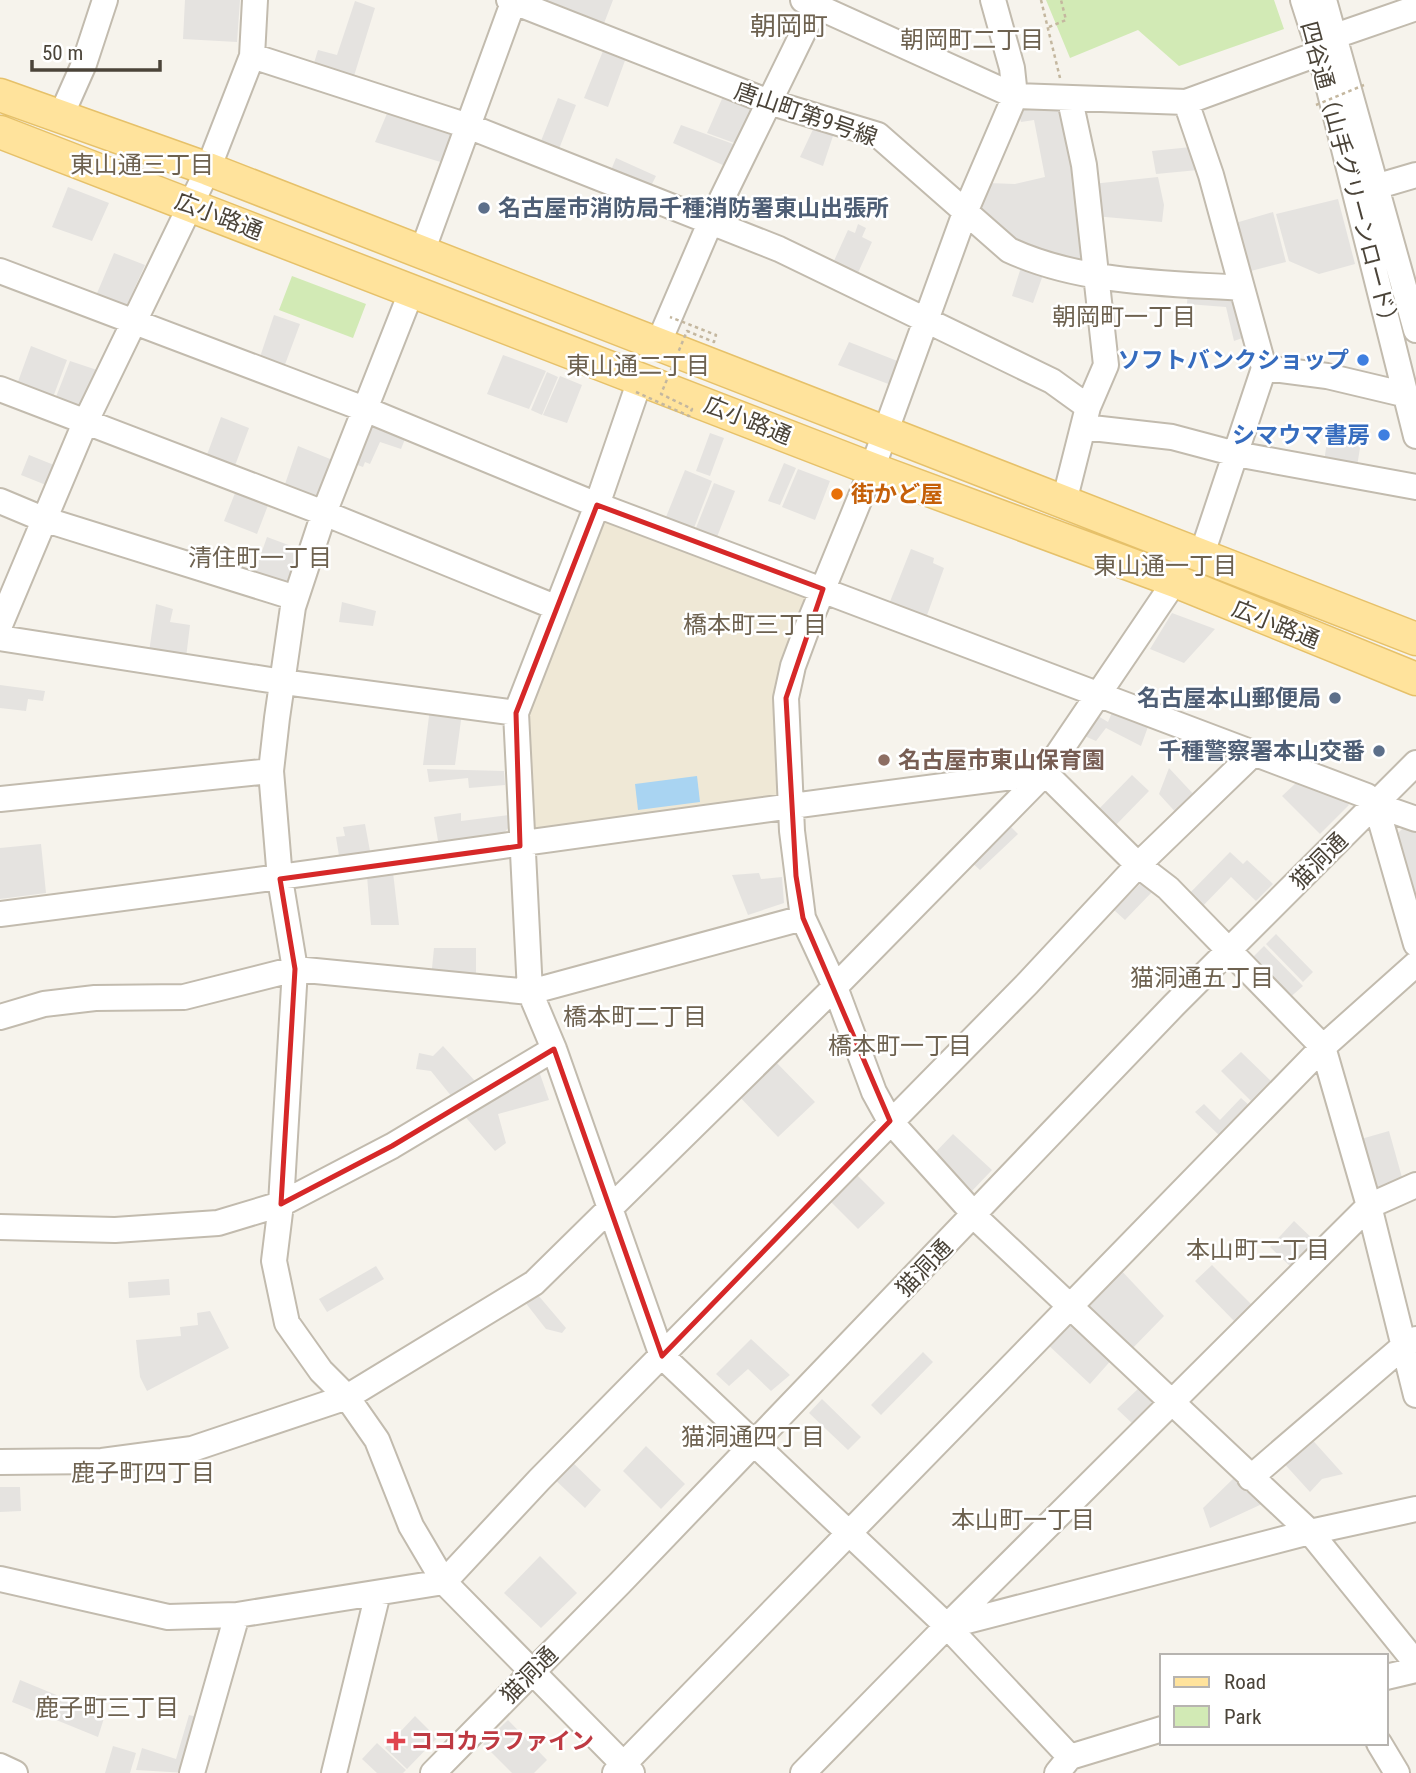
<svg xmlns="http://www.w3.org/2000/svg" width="1416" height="1773" viewBox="0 0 1416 1773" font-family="'Roboto Condensed','Noto Sans JP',sans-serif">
  <rect width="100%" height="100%" fill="#f6f3ec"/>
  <path fill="#efe8d6" d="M605 518 812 600 780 688 785 799 538 830 530 823 524 712Z"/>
  <path fill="#d2eab5" d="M1046 0H1274L1284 29 1179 66 1138 30 1070 58Z
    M292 276 366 304 353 338 279 310Z"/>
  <path fill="#e5e3e0" d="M185 0H240L237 42 183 39Z
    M537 0H613L603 26Z
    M355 1 375 8 354 76 314 63 318 50 337 55Z
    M605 46 627 55 608 107 584 98Z
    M725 92 756 107 737 144 707 133Z
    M558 98 576 105 559 149 541 141Z
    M391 104 460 126 447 164 375 142Z
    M1016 104 1060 105 1083 217 1082 259 1056 257 1011 241 979 213 977 201 987 183 1015 184 1045 177 1034 120 1021 122Z
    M816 123 835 130 823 166 800 157Z
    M681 125 736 145 725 166 673 143Z
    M1191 147 1198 170 1156 174 1152 151Z
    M616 158 656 176 650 188 611 170Z
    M1158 177 1164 205 1162 222 1094 216 1092 184Z
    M68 187 109 203 92 241 52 227Z
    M1338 199 1355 264 1319 274 1289 261 1276 214Z
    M1273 212 1286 262 1247 272 1232 224Z
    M858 224 866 228 862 237 872 242 857 275 833 263 848 230 855 233Z
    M114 253 145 265 127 305 119 308 95 298Z
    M1022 264 1044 272 1033 303 1012 296Z
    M1188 289 1237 294 1248 336 1234 341 1226 307 1187 304Z
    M274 315 300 324 283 370 259 360Z
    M849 342 900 362 891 385 838 365Z
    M31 346 67 360 52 400 16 387Z
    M503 355 546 371 529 409 487 394Z
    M70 361 97 370 79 411 54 402Z
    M547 372 558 377 542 415 531 410Z
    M560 376 582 385 567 423 543 415Z
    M221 417 249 428 233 471 205 460Z
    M367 422 405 439 401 449 380 442 370 464 365 462 363 467 352 463Z
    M710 433 724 438 710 476 696 471Z
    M1328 435 1361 441 1357 467 1324 462Z
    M298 446 335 461 321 498 314 502 283 490Z
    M29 455 54 465 46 485 21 475Z
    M784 463 796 468 780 505 768 501Z
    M798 469 830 481 815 520 782 507Z
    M685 470 712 481 694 528 666 517Z
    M714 483 735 491 717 537 696 528Z
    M237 488 270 500 257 534 224 521Z
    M267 537 302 550 289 580 283 582 254 574Z
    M911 549 934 558 933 563 944 568 926 618 889 604Z
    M342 602 376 611 373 626 339 622Z
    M156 604 173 609 170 622 190 625 186 658 149 652Z
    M1172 613 1215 629 1184 663 1150 649Z
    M0 685 45 691 43 701 28 699 26 711 0 708Z
    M430 708 462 713 455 765H423Z
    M1113 710 1149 724 1141 746 1106 728 1096 741 1080 734 1093 713 1108 722Z
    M1169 768 1197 798 1179 816 1159 794Z
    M427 769 504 771 505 785 469 788 468 778 429 782Z
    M1132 775 1149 791 1113 828 1096 812Z
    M1297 782 1345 800 1349 805 1320 834 1282 796Z
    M461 813V821L509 815 510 826 503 834 438 841 434 817Z
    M1007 823 1018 834 980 870 969 860Z
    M365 824 370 851 339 856 336 837 345 836 343 827Z
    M1406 825 1416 829V897L1411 899 1396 835Z
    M41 844 46 893 0 899V848Z
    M1230 852 1243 864 1247 860 1273 884 1256 901 1231 877 1197 912 1184 899Z
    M393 872 399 925H371L367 876Z
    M759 873 761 879 782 877 784 903 748 915 732 875Z
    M1143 881 1153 891 1125 920 1114 910Z
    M1276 934 1313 972 1303 982 1266 944Z
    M1264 946 1303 986 1287 1000 1251 959Z
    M434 948H476V983L431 978Z
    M443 1046 475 1081 452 1097 431 1071 416 1069 419 1053 433 1056Z
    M1241 1052 1273 1083 1253 1103 1221 1071Z
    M772 1058 815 1102 778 1137 736 1093Z
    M533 1072 540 1074 549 1100 498 1114 506 1143 495 1151 462 1113Z
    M1241 1098 1250 1106 1221 1137 1195 1112 1204 1104 1220 1120Z
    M1389 1131 1403 1181 1372 1191 1354 1141Z
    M953 1134 992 1170 971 1192 929 1159Z
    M857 1175 885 1203 858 1229 830 1201Z
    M1294 1221 1316 1242 1291 1267 1270 1247Z
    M1212 1265 1253 1306 1236 1323 1195 1281Z
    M376 1266 384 1279 327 1312 319 1299Z
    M1119 1268 1164 1316 1129 1352 1084 1308Z
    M169 1279 170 1295 129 1298 128 1282Z
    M532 1288 566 1328 562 1333 546 1329 521 1297Z
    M210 1311 229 1348 147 1391 140 1377 136 1340 181 1336 180 1327 198 1325 197 1313Z
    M1068 1319 1114 1357 1090 1384 1046 1343Z
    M751 1339 790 1375 771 1391 748 1369 729 1386 716 1374Z
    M923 1352 933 1362 881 1415 871 1405Z
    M1142 1385 1154 1397 1155 1404 1134 1425 1117 1409Z
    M822 1399 861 1437 848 1450 809 1413Z
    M1308 1435 1343 1474 1322 1479 1310 1492 1280 1459Z
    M646 1446 685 1484 661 1509 623 1471Z
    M568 1458 601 1490 585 1508 551 1476Z
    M1235 1477 1262 1504 1210 1528 1203 1508Z
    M0 1487H20L21 1511 0 1512Z
    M540 1556 577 1593 541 1628 504 1593Z
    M20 1680 105 1715 98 1737 12 1702Z
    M189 1715 205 1719 187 1773 136 1770 142 1748 176 1759Z
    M415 1716 437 1738 407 1769 385 1748Z
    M508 1720 547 1760 534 1773H512L483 1744Z
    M377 1743 406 1770 403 1773H377L362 1759Z
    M113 1746 136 1753 130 1773H105Z"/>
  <path fill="#a9d4f2" d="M697 776 700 802 638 810 635 784Z"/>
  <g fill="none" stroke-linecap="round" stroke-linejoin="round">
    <defs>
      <path id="minor" d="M509 0 769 102 878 135 1009 250C1080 283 1165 283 1242 288
        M803 0 1015 96 1186 102 1320 53
        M1303 0 1320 53 1416 436
        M1324 0 1416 330
        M1335 36 1416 8
        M252 56 468 126 779 249 1052 381 1088 407
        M1186 102 1211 175 1264 368 1202 554
        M60 118 84 64 105 0
        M1375 187 1416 175
        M422 252 514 0
        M0 271 367 410 597 505 1367 796 1376 805 1416 944
        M412 290 324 513 293 607 277 718 271 771 280 879 295 969 281 1204 274 1261 287 1323 321 1371 347 1397 377 1440 411 1526 444 1582 632 1773
        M658 344 710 223 819 0
        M1264 368 1327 376 1407 395
        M0 389 324 513 555 607
        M1083 427 1172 437 1236 454 1416 487
        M0 501 43 519 296 598
        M1064 502 1088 407 1106 365 1084 165 1070 100
        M0 625 85 423 208 169 252 56 255 0
        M0 638 283 682 516 713 530 992 554 1049 662 1356 947 1626 803 1773
        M516 713 597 505 641 377
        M1045 773 1138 865 1168 888 1323 1047 1369 1206 1416 1395
        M0 799 271 771
        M1376 805 1416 819
        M0 914C349 870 696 816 1045 773
        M0 1017 44 1004 95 998 184 997 295 969 530 992 803 918
        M975 1215 890 1121 874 1092 835 987 803 918 792 831 786 698 793 666 809 623 872 469 966 210 1015 96 1012 68 993 0
        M974 1216 1310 1532 1416 1663
        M0 1227 115 1230 218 1223 281 1204 392 1146 554 1049
        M0 1462 102 1461 192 1449 347 1397 534 1283 835 987 1045 773 1175 581
        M1250 1478 1406 1344 1416 1339
        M0 1579 168 1617 237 1615 444 1582 539 1480 1027 984 1138 865 1255 752
        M947 1626 1369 1206 1416 1185
        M947 1626 1070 1757
        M948 1626 1310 1532 1416 1509
        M1386 1677 1416 1670
        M1379 1743 1397 1773
        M0 1766 15 1773
        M192 1773 237 1615
        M334 1773 378 1593
        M433 1773 620 1583 1174 1005 1416 763
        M615 1773 1323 1047 1416 964
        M1057 1773 1070 1757 1162 1729"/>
      <path id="major" d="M0 95 208 169 1416 639
        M0 132 872 469 1175 581 1416 679"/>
    </defs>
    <use href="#minor" stroke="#c2bbae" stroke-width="28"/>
    <use href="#major" stroke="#e6c16a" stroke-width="35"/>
    <path stroke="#c4b79f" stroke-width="2.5" stroke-dasharray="3.5 3.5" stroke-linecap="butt" d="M1041 0 1060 78
      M1049 27 1066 20 1061 0"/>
    <use href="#minor" stroke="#fff" stroke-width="24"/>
    <use href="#major" stroke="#ffe39c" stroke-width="32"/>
    <path stroke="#c4b79f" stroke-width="2.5" stroke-dasharray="3.5 3.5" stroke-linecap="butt" d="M1316 105 1364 85
      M636 392 689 416 692 409 661 394 687 331 714 342 716 335 670 317"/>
  </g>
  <path fill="none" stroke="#d62828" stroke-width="5" stroke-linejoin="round" d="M597 505 823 589 786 698 796 876 803 918 890 1121 662 1356 554 1049 392 1146 281 1204 295 969 280 879 520 846 516 713Z"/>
  <g fill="#5c6f8a" stroke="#fff" stroke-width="2.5">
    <circle cx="484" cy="208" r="7"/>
    <circle cx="1335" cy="698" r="7"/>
    <circle cx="1379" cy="751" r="7"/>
  </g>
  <g fill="#3f7fe0" stroke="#fff" stroke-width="2.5">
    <circle cx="1363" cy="360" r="7"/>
    <circle cx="1384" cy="435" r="7"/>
  </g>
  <circle fill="#e8710a" stroke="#fff" stroke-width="2.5" cx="837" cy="494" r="7"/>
  <circle fill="#8d6e63" stroke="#fff" stroke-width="2.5" cx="884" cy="760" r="7"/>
  <path fill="#e0444e" stroke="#fff" stroke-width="2.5" d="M392.5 1730.5h7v7h7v7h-7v7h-7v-7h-7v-7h7z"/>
  <g text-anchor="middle" stroke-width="5" stroke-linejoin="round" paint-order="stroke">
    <g font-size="23" fill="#4b4439" stroke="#fff">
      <text transform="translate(806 114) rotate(19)" y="8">唐山町第9号線</text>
      <text transform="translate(1350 177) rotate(75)" y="8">四谷通（山手グリーンロード）</text>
      <text transform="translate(219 216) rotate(21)" y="8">広小路通</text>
      <text transform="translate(748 420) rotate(22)" y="8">広小路通</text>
      <text transform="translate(1276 624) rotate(22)" y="8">広小路通</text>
      <text transform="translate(1319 861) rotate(-45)" y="8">猫洞通</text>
      <text transform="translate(924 1268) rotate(-46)" y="8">猫洞通</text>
      <text transform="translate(529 1675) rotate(-45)" y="8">猫洞通</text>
    </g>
    <g font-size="23" font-weight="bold" fill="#4e5e75" stroke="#fff" text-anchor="end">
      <text x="498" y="216" text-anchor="start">名古屋市消防局千種消防署東山出張所</text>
      <text x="1321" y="706">名古屋本山郵便局</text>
      <text x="1365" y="759">千種警察署本山交番</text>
    </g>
    <g font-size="23" font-weight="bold" fill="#366cbe" stroke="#fff" text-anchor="end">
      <text x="1349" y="368">ソフトバンクショップ</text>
      <text x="1370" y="443">シマウマ書房</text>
    </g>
    <g font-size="23" font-weight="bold" fill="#c56008" stroke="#fff" text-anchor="start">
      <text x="851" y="502">街かど屋</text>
    </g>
    <g font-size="23" font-weight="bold" fill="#785e54" stroke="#fff" text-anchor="start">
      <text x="898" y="768">名古屋市東山保育園</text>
    </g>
    <g font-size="23" font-weight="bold" fill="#be3a42" stroke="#fff" text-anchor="start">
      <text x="410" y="1749">ココカラファイン</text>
    </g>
    <g font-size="24" fill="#6e6250" stroke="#fff">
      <text x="972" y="48">朝岡町二丁目</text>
      <text x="142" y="173">東山通三丁目</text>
      <text x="1124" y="325">朝岡町一丁目</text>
      <text x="638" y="374">東山通二丁目</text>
      <text x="260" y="566">清住町一丁目</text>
      <text x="1165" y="574">東山通一丁目</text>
      <text x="755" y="633">橋本町三丁目</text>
      <text x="1202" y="986">猫洞通五丁目</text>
      <text x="635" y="1025">橋本町二丁目</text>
      <text x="900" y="1054">橋本町一丁目</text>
      <text x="1258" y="1258">本山町二丁目</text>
      <text x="753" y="1445">猫洞通四丁目</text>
      <text x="143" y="1481">鹿子町四丁目</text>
      <text x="1023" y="1528">本山町一丁目</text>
      <text x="107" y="1716">鹿子町三丁目</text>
    </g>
    <g font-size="26" fill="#6e6250" stroke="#fff">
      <text x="789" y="35">朝岡町</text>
    </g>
  </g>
  <rect x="1160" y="1654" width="228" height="91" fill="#ffffff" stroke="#b7b4b0" stroke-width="2"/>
  <rect x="1174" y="1677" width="35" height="10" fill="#ffe39c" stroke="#b7b4b0" stroke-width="2"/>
  <text x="1224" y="1689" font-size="21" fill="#4b4439">Road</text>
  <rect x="1174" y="1706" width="35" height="21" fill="#d2eab5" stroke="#b7b4b0" stroke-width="2"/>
  <text x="1224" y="1724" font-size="21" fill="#4b4439">Park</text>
  <path d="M32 60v10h128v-10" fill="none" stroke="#4b4439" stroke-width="3.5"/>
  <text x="42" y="60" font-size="21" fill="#4b4439" stroke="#ffffff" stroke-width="5" paint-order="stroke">50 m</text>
</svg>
